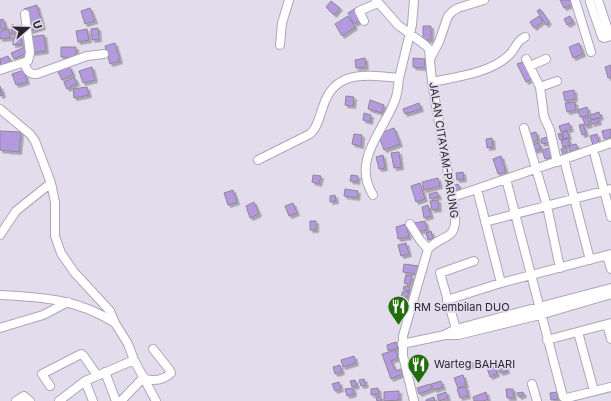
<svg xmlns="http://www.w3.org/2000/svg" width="611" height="401" viewBox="0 0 611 401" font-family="Inter,sans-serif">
  <defs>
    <filter id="shadow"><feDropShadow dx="2.5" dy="2.5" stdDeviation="0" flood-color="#0004"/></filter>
  </defs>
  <rect width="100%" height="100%" fill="#e2dced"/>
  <path fill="#b499de" stroke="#8d8797" filter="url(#shadow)" d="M560 0H573L574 4 564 8Z
    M331 1 340 8 334 15 326 7Z
    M37 5 43 27 30 31 24 9Z
    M90 8 95 21 85 24 81 11Z
    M356 8 363 19 354 24 348 13Z
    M540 9 549 22 546 25 537 11Z
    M348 16 355 27 342 36 335 24Z
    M539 16 543 21 534 28 530 22Z
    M570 16 573 22 567 25 564 19Z
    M3 19 6 28 0 29V20Z
    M11 25H14L15 34 12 35Z
    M24 25 25 32 18 33 17 26Z
    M423 26H431V40H423Z
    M98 28 99 39 92 40 91 29Z
    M9 29 10 38 0 39V31Z
    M87 29 89 40 78 42 76 31Z
    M44 35 46 51 31 53 29 37Z
    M13 37H21L22 44 13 45Z
    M115 43 120 61 110 64 105 46Z
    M579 43 583 54 573 58 569 47Z
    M25 47 27 53 14 59 11 53Z
    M61 47H76V58L61 57Z
    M8 56 11 63 1 66 0 59Z
    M365 58 366 67 356 68 355 60Z
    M413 58 425 59 424 68 413 67Z
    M525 61 533 78 526 82 517 64Z
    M611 65V77L608 78 605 67Z
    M69 66 73 74 62 80 58 72Z
    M92 67 95 80 83 83 79 71Z
    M24 70 27 82 16 85 12 74Z
    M74 77 77 83 67 89 64 83Z
    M0 86 3 95 0 96Z
    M87 87 89 95 74 98 73 89Z
    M574 90 575 99 565 101 563 92Z
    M346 96 354 97 353 106 345 105Z
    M370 100 384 105 382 113 368 109Z
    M575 102 576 110 567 112 565 103Z
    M419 103 421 109 405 114 403 109Z
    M587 107 589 115 580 117 578 110Z
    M599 112 601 117 591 120 590 115Z
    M364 113 371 115 370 122 363 120Z
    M588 117 590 125 585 126 583 118Z
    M598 118 599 122 592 124 591 120Z
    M569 123 571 129 561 132 559 126Z
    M583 124 586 134 582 135 579 125Z
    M394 128 400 144 384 150 378 134Z
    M611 129V137L604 139 602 131Z
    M0 131 21 132 19 152 0 150Z
    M567 131 569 137 564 139 562 133Z
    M536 132 538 140 531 142 529 134Z
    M561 133 563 139 560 140 558 134Z
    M354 134 362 135 361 146 352 144Z
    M597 134 599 143 593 145 590 136Z
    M549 136 551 142 542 144 541 139Z
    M492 138 493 147 487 148 486 139Z
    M568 138 570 145 563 147 561 141Z
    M539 143 541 149 534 151 532 145Z
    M576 144 578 150 570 152 569 146Z
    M565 147 567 154 563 155 561 149Z
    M550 148 553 156 545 159 542 150Z
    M399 152 401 167 394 168 391 153Z
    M383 155 385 168 379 169 376 157Z
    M501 156 506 172 498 174 493 159Z
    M463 172 464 179 457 180 456 173Z
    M313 175 321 176 319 184 312 182Z
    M351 175 358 176 357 182 350 181Z
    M438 178 440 186 424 190 422 182Z
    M420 183 425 199 416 202 411 186Z
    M458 184 460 189 456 192 453 186Z
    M345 189 358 191 357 198 344 196Z
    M233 190 237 202 228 205 224 193Z
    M437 192 439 197 430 199 429 194Z
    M335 195 336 201 330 202V196Z
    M438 200 439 209 432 210 430 201Z
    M254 202 259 214 250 218 246 206Z
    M293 203 297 213 289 216 285 206Z
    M428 205 431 216 424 218 422 207Z
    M310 221H316V230H310Z
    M425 221 427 230 417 232 414 223Z
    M406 224 409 237 398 239 396 227Z
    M431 231 433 238 428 240 426 233Z
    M406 243 409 254 401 256 398 245Z
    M404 264 418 266 417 274 403 272Z
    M406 275 412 276 409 285 404 283Z
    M404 286 410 287 409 291 403 289Z
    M403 291 409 292 407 298 401 296Z
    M396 342 398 348 388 351 387 345Z
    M396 350 398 358 391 361 396 371 401 369 403 374 391 379 382 354Z
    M354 356 356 363 343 367 341 360Z
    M471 360 473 365 466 367 464 362Z
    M505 363 507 371 500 373 498 365Z
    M340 365 342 372 335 374 333 367Z
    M495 366 497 374 490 377 487 368Z
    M463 375 466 385 458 388 454 378Z
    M364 379 366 385 361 386 359 380Z
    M355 380 357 386 352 387 350 381Z
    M441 381 443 387 434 390 431 384Z
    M339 382 341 389 335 391 332 384Z
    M430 384 432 389 419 394 417 388Z
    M466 387 468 396 460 398 457 389Z
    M353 388 354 394 347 396 345 389Z
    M378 388 379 394 371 395V389Z
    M506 389H513L514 398H507Z
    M399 391V400L384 401V392Z
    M446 392 448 398 439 401 437 395Z
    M486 392 488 399 484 401H474L473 397Z
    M523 392 524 395 519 397 517 393Z
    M557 392 558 399 551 400 550 393Z
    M380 396 382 401H377L376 398Z
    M434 397 435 401H426V400Z"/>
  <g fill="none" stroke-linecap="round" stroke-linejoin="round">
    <defs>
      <path id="minor" d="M376 0 398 25 425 45 429 49 432 82 455 214C457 242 443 233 428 249L403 336V356L414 401
        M575 0 591 52
        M598 0 610 36H611
        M590 2 602 37 604 38 610 36
        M364 21 359 11 378 3
        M280 45 282 23 289 0
        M431 57 439 42 448 16 453 11 458 8 484 0
        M526 59 540 87 544 117 550 130 557 162
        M24 63C27 70 29 75 37 74L87 56 104 54
        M530 66 546 59
        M0 70 28 61 30 53 25 14
        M432 82C456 77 491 73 509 55 516 49 515 42 525 37
        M540 87 557 81
        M0 109 30 134 35 141 51 183 16 211 0 235
        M524 128 547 206 560 268
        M595 156 611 217
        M564 159 590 260
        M258 160 310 134C318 127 319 117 323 107 334 69 367 75 399 78L412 25 414 0
        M506 179 563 397 567 398 611 387
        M51 183 55 202V236L61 253 74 272 110 311 115 323 128 344 134 360 156 401
        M477 189 501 283
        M373 195C351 160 384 131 395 100 398 93 398 85 399 78
        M453 197 611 143
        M485 222 611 189
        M410 224 420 240 428 249
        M607 255 611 269
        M0 295C42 297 78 299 115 323
        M447 300 501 283 611 254
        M607 324 611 339
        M0 328 43 315 68 302
        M456 329 440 273 474 261
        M578 332 594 391
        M446 334 456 329 611 288
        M547 340 611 323
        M402 344 445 335H458L540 315 611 294
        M105 372 116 401
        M145 379C154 381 164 380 171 373L169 369 153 349
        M85 381 93 401
        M532 384 537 401
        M50 386 42 374 81 354 83 355 97 375
        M16 401 24 396 30 401
        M59 401 85 381 134 360
        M121 401 144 377"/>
    </defs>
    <use href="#minor" stroke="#aca6b6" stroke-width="10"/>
    <use href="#minor" stroke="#fff" stroke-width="8"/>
  </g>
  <defs>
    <symbol id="restaurant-pin" viewBox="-11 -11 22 30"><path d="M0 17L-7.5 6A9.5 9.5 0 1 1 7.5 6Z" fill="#226c0c" stroke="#e2dced"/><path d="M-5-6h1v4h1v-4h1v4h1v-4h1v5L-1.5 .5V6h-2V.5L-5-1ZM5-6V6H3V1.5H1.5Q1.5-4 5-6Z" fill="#fff"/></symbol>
  </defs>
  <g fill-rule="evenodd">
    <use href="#restaurant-pin" x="386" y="294" width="25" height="34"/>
    <use href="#restaurant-pin" x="406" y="352" width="25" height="34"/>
  </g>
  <g text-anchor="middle" stroke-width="3.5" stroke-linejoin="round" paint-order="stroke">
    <g font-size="11" fill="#28262c" stroke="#e2dced">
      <text transform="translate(444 150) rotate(81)" y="4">JALAN CITAYAM-PARUNG</text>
    </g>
    <g font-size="11" fill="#28262c" stroke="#e2dced" text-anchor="start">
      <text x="414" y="311">RM Sembilan DUO</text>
      <text x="434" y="368">Warteg BAHARI</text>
    </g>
  </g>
  <g transform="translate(28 28) rotate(70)" stroke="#e2dced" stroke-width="3" paint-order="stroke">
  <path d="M0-3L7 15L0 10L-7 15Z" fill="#28262c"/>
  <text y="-6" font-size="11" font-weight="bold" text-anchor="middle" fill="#28262c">U</text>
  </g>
</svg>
